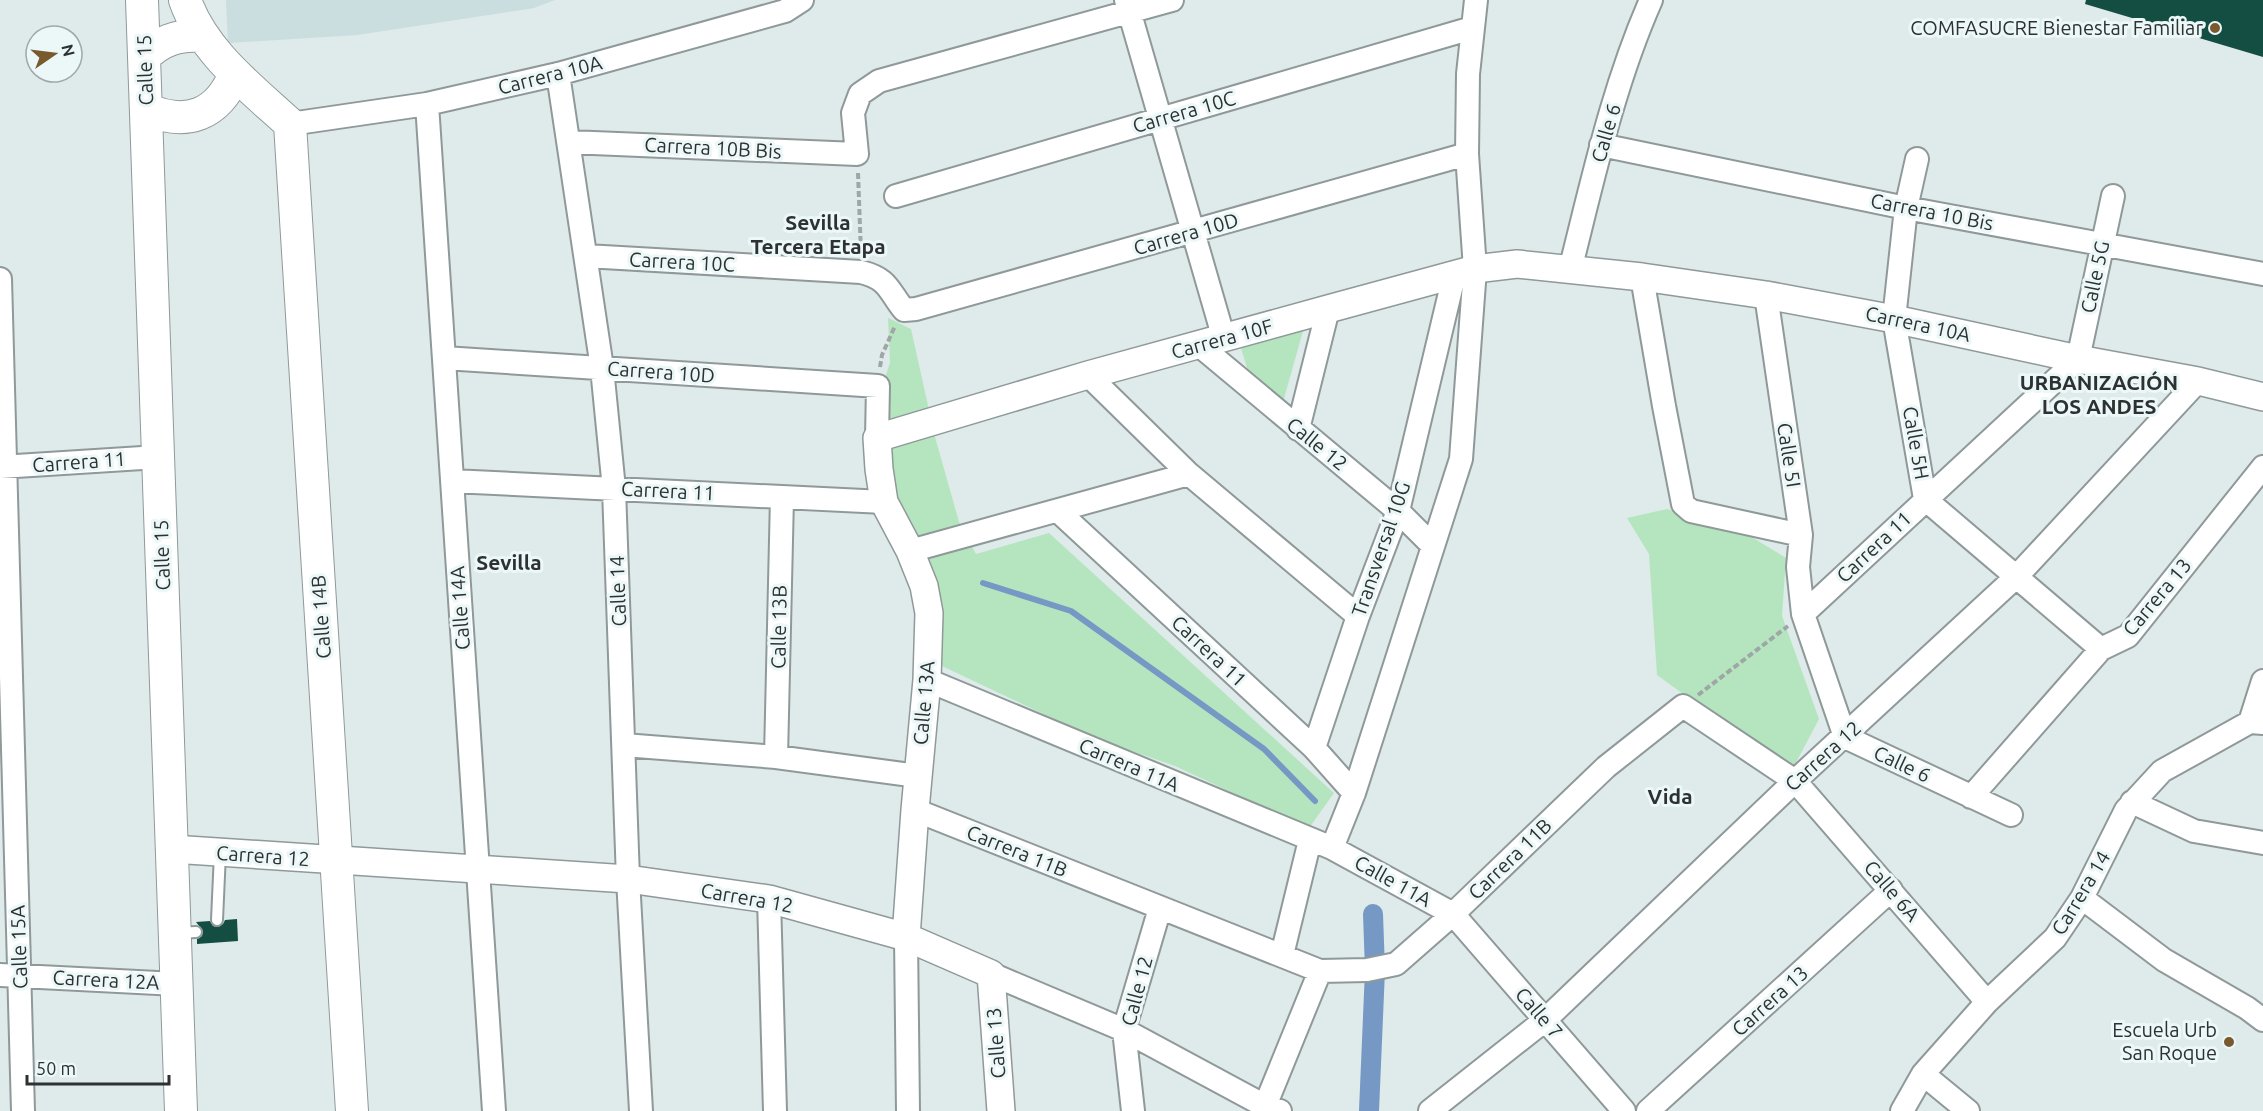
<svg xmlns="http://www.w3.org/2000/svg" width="2263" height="1111" viewBox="0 0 2263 1111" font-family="Ubuntu,sans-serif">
  <rect width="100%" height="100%" fill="#dfeaea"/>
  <path fill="#cadddf" d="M226 0H555L534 8 357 35 228 43Z"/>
  <path fill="#b5e5bf" d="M888 318 911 329 935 437 959 522 976 554 1049 533 1334 793 1309 828 1175 766 1092 737 942 666 940 600 914 527 894 491 883 385 890 362Z
    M1303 331 1283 402 1249 374 1240 345Z
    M1667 509 1745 533 1786 558 1782 616 1819 719 1791 772 1657 675 1649 554 1627 518Z"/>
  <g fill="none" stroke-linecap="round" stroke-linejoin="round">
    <path stroke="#7598c5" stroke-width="6" d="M983 583 1071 611 1264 749 1315 801"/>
    <path stroke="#7598c5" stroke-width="20" d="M1369 1111 1375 970 1373 914"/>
  </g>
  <path fill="#144e42" d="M2086 0H2263V57L2085 4Z
    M237 919 238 941 197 944V939L202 936 203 931 196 922 210 921 213 926 217 927 223 924 225 920Z"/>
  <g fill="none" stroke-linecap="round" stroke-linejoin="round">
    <defs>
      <path id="service" d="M217 920 220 853
        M178 933 196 932"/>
      <path id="minor" d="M1126 0 1224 339
        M558 74 602 368 614 489 628 879 641 1111
        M427 104 494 1111
        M290 124 427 104 558 74 785 11 802 0
        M569 142 857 154 853 113 860 94 879 81 1172 0
        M1601 145 1906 208 2263 274
        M1917 159 1906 208 1894 319 1925 499 2101 649
        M896 196 1472 28
        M586 256 861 272C889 279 888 290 904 310L916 309 1467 154
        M1570 270C1593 179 1613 86 1651 0
        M1642 277 1664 406 1683 504 1691 511 1801 535
        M0 279 23 1111
        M1766 295 1801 535 1798 567 1803 614 1845 737 2011 815
        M1199 345 1398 511 1432 545
        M444 358 878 386 877 438
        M1088 375 1189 474 1358 616
        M1298 429 1328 309
        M0 467 158 457
        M452 481 884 502
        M1059 512 1314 748 1354 793
        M910 551 1189 474
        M1803 614 2078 359 2113 196
        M927 680 1332 848 1453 914 1624 1111
        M2250 722 2263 681
        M624 745 776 757 918 776
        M1314 748 1358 616 1398 511 1454 276
        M776 757 782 497
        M1971 797 2101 649 2128 636 2263 467
        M2132 802 2194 831 2263 843
        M915 810 1320 971 1367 970 1396 964 1453 914 1606 767 1683 706 1795 781 1987 1002
        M1332 848 1354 793 1461 459 1475 269 1467 154 1468 74 1476 0
        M2082 898 2164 960 2247 1008 2263 1020
        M769 899 775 1111
        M906 937 908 1111
        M1282 955 1310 840
        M991 974 1124 1030 1265 1106 1280 1111
        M0 975 177 984
        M1923 1074 1968 1111
        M1133 1111 1124 1030 1160 908
        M1266 1111 1265 1106 1320 971
        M1430 1111 1545 1020 1795 781 2017 576 2198 381
        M1648 1111 1891 890
        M1902 1111 1923 1074 1987 1002 2055 938 2082 898 2126 810 2162 771 2250 722 2263 723"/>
      <path id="tertiary" d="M172 849 628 879 769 899 906 937 991 974 1001 1111
        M906 937 915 810 927 680 929 613 924 586 910 551 884 502 879 469 877 438 1088 375 1328 309 1475 269 1517 264 1642 277 1766 295 1894 319 2078 359 2198 381 2263 397"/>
      <path id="secondary" d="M142 0 181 1111
        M185 0C203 52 251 88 290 124L352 1111
        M144 57C161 40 179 34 202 36
        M146 109C187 127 218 115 235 74"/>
    </defs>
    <use href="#service" stroke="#8f9999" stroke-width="14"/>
    <use href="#minor" stroke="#8f9999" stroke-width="26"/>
    <use href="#tertiary" stroke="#8f9999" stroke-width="30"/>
    <use href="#secondary" stroke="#8f9999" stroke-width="34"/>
    <path stroke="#9ea6a6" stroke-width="4" stroke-dasharray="6 3" stroke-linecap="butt" d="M858 173 861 253
      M880 367 882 355 895 326
      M1698 695 1788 626"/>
    <use href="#service" stroke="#fff" stroke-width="10"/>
    <use href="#minor" stroke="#fff" stroke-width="22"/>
    <use href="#tertiary" stroke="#fff" stroke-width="27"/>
    <use href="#secondary" stroke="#fff" stroke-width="32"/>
  </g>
  <g fill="#795a2f" stroke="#ecf7f8" stroke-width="2">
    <circle cx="2215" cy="28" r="6"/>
    <circle cx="2229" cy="1042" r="6"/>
  </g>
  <g text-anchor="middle" stroke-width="6" stroke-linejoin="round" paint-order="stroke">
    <g font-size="20" fill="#2d3131" stroke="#ecf7f8" text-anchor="end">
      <text x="2203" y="35">COMFASUCRE Bienestar Familiar</text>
      <text x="2217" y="1037">Escuela Urb<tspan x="2217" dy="23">San Roque</tspan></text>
    </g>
    <g font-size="20" fill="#2d3131" stroke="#ecf7f8">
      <text transform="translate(145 70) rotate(-92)" y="7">Calle 15</text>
      <text transform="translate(550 75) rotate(-14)" y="7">Carrera 10A</text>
      <text transform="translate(1184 112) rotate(-16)" y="7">Carrera 10C</text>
      <text transform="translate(1606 133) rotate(-74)" y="7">Calle 6</text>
      <text transform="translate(713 148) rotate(3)" y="7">Carrera 10B Bis</text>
      <text transform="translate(1932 212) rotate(11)" y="7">Carrera 10 Bis</text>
      <text transform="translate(1186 234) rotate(-16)" y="7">Carrera 10D</text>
      <text transform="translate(682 262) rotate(3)" y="7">Carrera 10C</text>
      <text transform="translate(2095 277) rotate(-78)" y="7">Calle 5G</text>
      <text transform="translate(1918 324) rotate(12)" y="7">Carrera 10A</text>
      <text transform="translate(1222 339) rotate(-15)" y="7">Carrera 10F</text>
      <text transform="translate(661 372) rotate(4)" y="7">Carrera 10D</text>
      <text transform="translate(1916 443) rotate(80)" y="7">Calle 5H</text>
      <text transform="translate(1317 444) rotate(39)" y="7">Calle 12</text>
      <text transform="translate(1789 455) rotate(81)" y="7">Calle 5I</text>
      <text transform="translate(79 462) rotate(-4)" y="7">Carrera 11</text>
      <text transform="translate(668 491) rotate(3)" y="7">Carrera 11</text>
      <text transform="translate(1874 547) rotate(-43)" y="7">Carrera 11</text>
      <text transform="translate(1381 549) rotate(-71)" y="7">Transversal 10G</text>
      <text transform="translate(162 555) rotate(-92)" y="7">Calle 15</text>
      <text transform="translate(618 591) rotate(-92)" y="7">Calle 14</text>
      <text transform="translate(2157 597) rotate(-50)" y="7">Carrera 13</text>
      <text transform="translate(460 608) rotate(-94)" y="7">Calle 14A</text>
      <text transform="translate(321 617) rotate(-94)" y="7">Calle 14B</text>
      <text transform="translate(779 627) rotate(-89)" y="7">Calle 13B</text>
      <text transform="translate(1209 651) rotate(43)" y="7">Carrera 11</text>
      <text transform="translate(924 703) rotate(-85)" y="7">Calle 13A</text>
      <text transform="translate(1823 756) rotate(-42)" y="7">Carrera 12</text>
      <text transform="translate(1902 764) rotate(25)" y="7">Calle 6</text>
      <text transform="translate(1129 765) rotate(23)" y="7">Carrera 11A</text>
      <text transform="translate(1017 851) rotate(22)" y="7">Carrera 11B</text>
      <text transform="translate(263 856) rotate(4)" y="7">Carrera 12</text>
      <text transform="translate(1510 859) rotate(-44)" y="7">Carrera 11B</text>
      <text transform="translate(1393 881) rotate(29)" y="7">Calle 11A</text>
      <text transform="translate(1892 891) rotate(49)" y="7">Calle 6A</text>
      <text transform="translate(2081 893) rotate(-59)" y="7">Carrera 14</text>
      <text transform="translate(747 898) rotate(10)" y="7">Carrera 12</text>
      <text transform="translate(19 947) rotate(-92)" y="7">Calle 15A</text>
      <text transform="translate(106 980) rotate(3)" y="7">Carrera 12A</text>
      <text transform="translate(1137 991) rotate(-75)" y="7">Calle 12</text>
      <text transform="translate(1770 1001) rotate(-42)" y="7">Carrera 13</text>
      <text transform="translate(1539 1013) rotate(49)" y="7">Calle 7</text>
      <text transform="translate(996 1043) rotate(-94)" y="7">Calle 13</text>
    </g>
    <g font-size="21" font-weight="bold" fill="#2d3131" stroke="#ecf7f8">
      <text x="818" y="230">Sevilla<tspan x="818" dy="24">Tercera Etapa</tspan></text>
      <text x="2099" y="390">URBANIZACIÓN<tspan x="2099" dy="24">LOS ANDES</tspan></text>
      <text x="509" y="570">Sevilla</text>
      <text x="1670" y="804">Vida</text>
    </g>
  </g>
  <g transform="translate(54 54) rotate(76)"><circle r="28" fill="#ecf7f8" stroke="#a0a8a8" stroke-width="1.5"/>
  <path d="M0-4.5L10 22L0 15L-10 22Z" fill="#795a2f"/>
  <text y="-9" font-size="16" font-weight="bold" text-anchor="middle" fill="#2d3131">N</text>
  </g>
  <path d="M27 1075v9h142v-9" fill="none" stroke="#2d3131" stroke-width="3"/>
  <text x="36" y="1075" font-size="18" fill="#2d3131" stroke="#ecf7f8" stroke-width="4.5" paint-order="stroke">50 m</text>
</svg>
